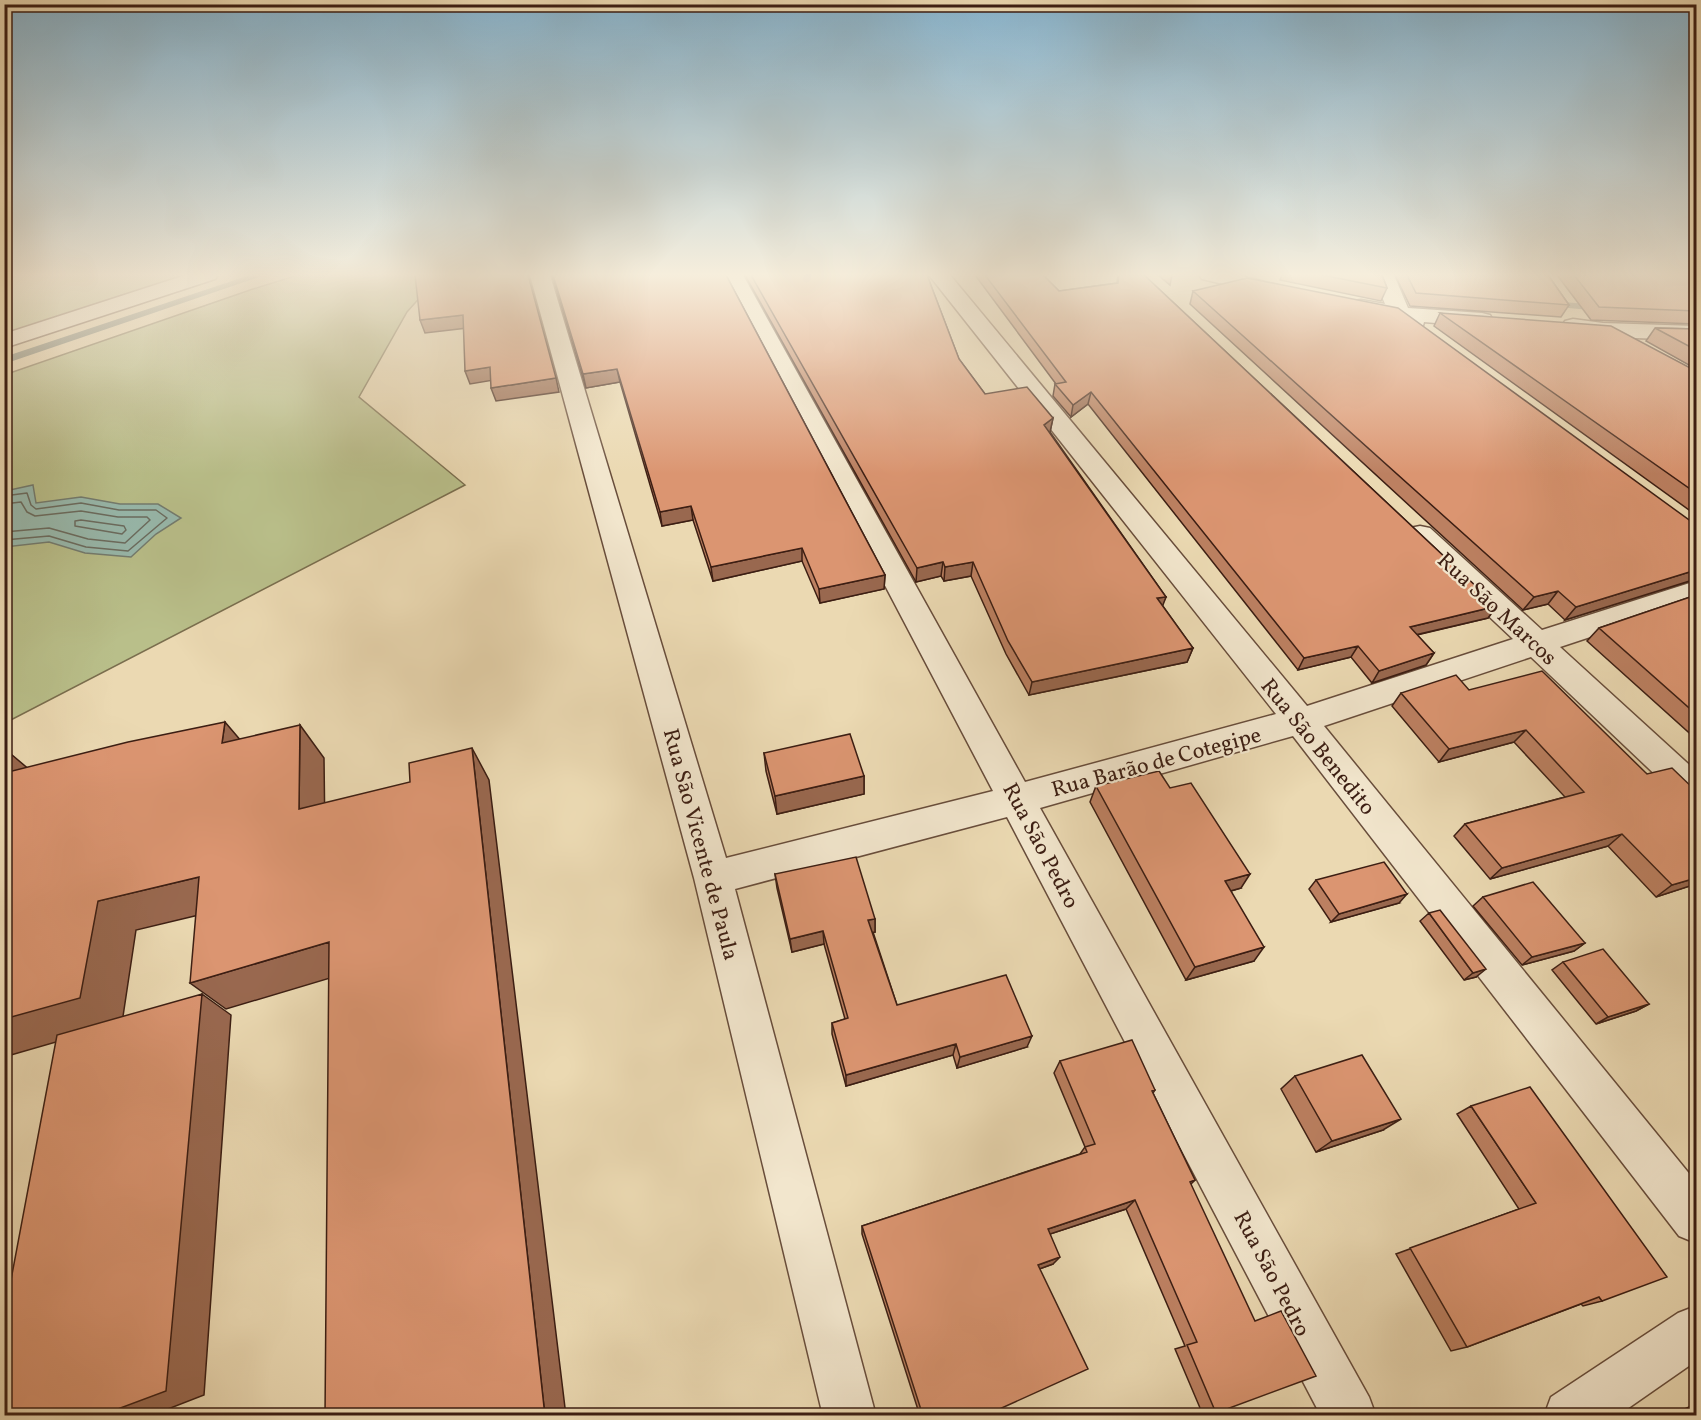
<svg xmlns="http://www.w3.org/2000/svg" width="1701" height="1420" viewBox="0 0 1701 1420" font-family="Vollkorn,serif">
  <rect width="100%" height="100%" fill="#ebd9b2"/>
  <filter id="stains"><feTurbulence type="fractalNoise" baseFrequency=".00333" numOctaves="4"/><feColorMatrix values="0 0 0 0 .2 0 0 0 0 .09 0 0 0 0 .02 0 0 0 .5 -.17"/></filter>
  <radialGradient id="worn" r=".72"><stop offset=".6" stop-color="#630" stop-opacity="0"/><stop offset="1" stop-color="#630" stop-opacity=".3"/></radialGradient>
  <path fill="#b9bf8a" stroke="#7a6e4e" stroke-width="1.5" d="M17 275H199L5 337 4 282Z
    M298 275H413L431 285 407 312 359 397 465 485 5 723 4 375 253 289Z"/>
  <path fill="#98baae" stroke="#737c70" stroke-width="1.5" d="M33 485 36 503 81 497 120 504H158L181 518 156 534 131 557 85 553 49 542 5 547V491Z"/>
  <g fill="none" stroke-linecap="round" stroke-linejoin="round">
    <path stroke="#6a6c60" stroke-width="1.5" d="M4 496 27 493 31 505 36 509 81 503 119 510H156L167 518 128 551 86 547 49 536 4 540
      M4 504 21 502 27 512 35 516 81 511 118 517H147L150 520 125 543 88 539 49 528 4 532
      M81 520 124 526 126 530 122 534 75 526V521Z"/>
    <path fill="#737c70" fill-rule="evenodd" d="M250 275H265L4 364V357Z
      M1550 301 1601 305 1606 308 1601 311 1547 306V302Z"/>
    <defs>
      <path id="minor" d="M186 275H218L215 279 4 348V334Z
        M530 275H550L726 858 993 791 722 275H743L1025 782 1276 714 929 275H950L1307 706 1513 639 1410 542 1406 535 1410 528 1420 526 1430 528 1542 630 1696 581V602L1560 647 1696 771V807L1684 802 1531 657 1324 726 1696 1182V1243L1679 1236 1293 736 1040 808 1369 1397 1376 1416H1321L1007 817 735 889 876 1416H823L694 878Z
        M1199 275H1238L1285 287 1289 291 1285 295 1278 297 1202 279Z
        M1373 275H1394L1408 308 1482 313 1490 315 1493 320 1490 325 1482 327 1424 322 1422 329 1414 331 1393 319 1353 311 1350 306 1353 301 1361 300 1385 304Z
        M1573 319 1603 323 1696 326V340L1603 337 1565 331 1562 326 1565 321Z
        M1696 1306V1361L1617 1416H1544L1551 1397 1678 1313Z"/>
    </defs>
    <use href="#minor" stroke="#684d3b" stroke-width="3"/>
    <use href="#minor" fill="#f2e6cd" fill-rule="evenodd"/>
  </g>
  <path fill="#bc8061" stroke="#3c1e13" stroke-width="1.5" d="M552 275H726L885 575 884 589 820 603 802 561 713 581 693 520 662 526 620 382 586 388Z
    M745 275H927L959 359 985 394 1053 418 1050 432 1166 597 1162 605 1193 648 1187 662 1029 695 1006 654 971 576 944 581 941 576 916 582Z
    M975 275H1043L1059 291 1117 283 1118 275H1144L1497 606 1488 618 1417 635 1434 653 1426 665 1372 683 1351 657 1298 670 1088 404 1071 417 1053 396 1055 384H1056Z
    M1158 275H1172L1170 285Z
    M1282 275H1382L1387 288 1381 301 1280 280Z
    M1395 275H1548L1569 305 1561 317 1410 306Z
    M1557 275H1696V324L1591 320Z
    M1193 291 1696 579 1565 620 1548 604 1523 610 1190 304Z
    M1440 313 1696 371V515L1434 326Z
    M1655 328 1696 329V369L1646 341Z
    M1696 595V739L1587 641 1599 628Z
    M1469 690 1647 774 1696 791V884L1656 897 1608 846 1490 879 1454 836 1465 824 1565 797 1514 742 1439 762 1392 706 1401 693Z
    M764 753 864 776V794L777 814 766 771Z
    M1096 786 1241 888 1231 891 1254 961 1186 980 1090 802Z
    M775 874 875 919V932H873L897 1005 1027 1047 957 1068 953 1055 846 1086 832 1034V1023L845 1019 824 944 792 952 777 888Z
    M1316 880 1399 903 1331 922 1309 889Z
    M1483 897 1585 943 1574 951 1522 965 1473 906Z
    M1429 913 1476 977 1464 980 1420 921Z
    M1563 962 1649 1004 1636 1011 1596 1024 1552 970Z
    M1060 1061 1155 1090 1153 1093 1195 1180 1191 1184 1216 1413 1203 1415 1175 1349 1185 1346 1126 1209 1050 1234 1053 1264 1039 1269 984 1416H920L862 1234V1226L1080 1154 1085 1147 1054 1073Z
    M1295 1076 1383 1130 1316 1152 1281 1089Z
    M1471 1106 1602 1301 1583 1306 1581 1304 1467 1347 1451 1351 1396 1254 1519 1209 1457 1114Z
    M1696 1404V1416H1669Z"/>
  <path fill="#99684f" stroke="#3c1e13" stroke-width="1.5" d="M463 315 467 328 425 333 420 320Z
    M490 367 494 380 470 384 465 371Z
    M617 369 620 382 586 388 583 374Z
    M556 378 559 392 496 401 491 388Z
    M1091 392 1088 404 1071 417 1073 405Z
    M1053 418 1050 432 1042 438 1044 425Z
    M691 506 693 520 662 526 660 512Z
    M802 548V561L713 581 711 567Z
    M943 562 941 576 916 582 917 568Z
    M973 562 971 576 944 581 945 567Z
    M1696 570V579L1565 620 1576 607Z
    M885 575 884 589 820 603 819 589Z
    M1558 591 1548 604 1523 610 1534 597Z
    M1166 597 1161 610 1157 598Z
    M1497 606 1488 618 1402 638 1410 627Z
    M1358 646 1351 657 1298 670 1304 658Z
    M1193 648 1187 662 1029 695 1032 682Z
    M1434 653 1426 665 1372 683 1379 671Z
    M225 722 253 755 222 743Z
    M300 725 324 758 325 840 299 809Z
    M1526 730 1514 742 1439 762 1449 749Z
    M472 748 489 780 566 1416H545Z
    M5 749 44 782 4 779V753Z
    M864 776V794L777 814 775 796Z
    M1696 818V825L1675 831 1690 820Z
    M1622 834 1608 846 1490 879 1502 868Z
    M1250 874 1241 888 1216 895 1225 881Z
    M199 877 232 907 136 930 122 1023 4 1057V1019L98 901Z
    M1696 878V884L1656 897 1672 885Z
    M1407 894 1399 903 1331 922 1339 914Z
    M875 919V932L868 933V920Z
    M823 931 824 944 792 952 790 939Z
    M329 942 357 970 226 1009 190 983Z
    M1585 943 1574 951 1522 965 1532 957Z
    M1264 947 1254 961 1186 980 1195 967Z
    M1486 969 1476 977 1464 980 1473 973Z
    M202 994 231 1015 204 1395 150 1416H99Z
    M1649 1004 1636 1011 1596 1024 1608 1017Z
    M1032 1036 1027 1047 957 1068 960 1057Z
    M956 1044 953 1055 846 1086V1075Z
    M1401 1119 1383 1130 1316 1152 1332 1141Z
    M1135 1200 1126 1209 1041 1237 1048 1229Z
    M1060 1257 1053 1264 1031 1272 1038 1265Z"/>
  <path fill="#db9571" stroke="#3c1e13" stroke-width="1.5" d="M415 275H528L556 378 491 388 490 367 465 371 463 315 420 320Z
    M553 275H726L885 575 819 589 802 548 711 567 691 506 660 512 617 369 583 374Z
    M751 275H927L959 359 985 394 1027 387 1053 418 1044 425 1166 597 1157 598 1193 648 1032 682 1008 641 973 562 945 567 943 562 917 568Z
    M985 275H1043L1059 291 1118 283 1119 275H1144L1497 606 1410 627 1434 653 1379 671 1358 646 1304 658 1091 392 1073 405 1055 384 1066 382Z
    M1322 275H1382L1387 288Z
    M1407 275H1548L1569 305 1416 293Z
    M1574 275H1696V311L1599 307Z
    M1247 278 1398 308 1696 525V570L1576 607 1558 591 1534 597 1193 291Z
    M1440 313 1611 326 1696 371V493Z
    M1655 328 1696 329V350Z
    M1696 595V714L1599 628Z
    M1542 671 1647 774 1672 768 1696 791V818L1690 820 1696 826V878L1672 885 1622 834 1502 868 1465 824 1584 792 1526 730 1449 749 1401 693 1456 675 1469 690Z
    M225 722 222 743 300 725 299 809 410 782 409 763 472 748 545 1416H325L329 942 190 983 199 877 98 901 80 998 4 1019V773L128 742Z
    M850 734 864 776 775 796 764 753Z
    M1159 771 1170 788 1191 783 1250 874 1225 881 1264 947 1195 967 1096 786Z
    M856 857 875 919 868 920 897 1005 1006 975 1032 1036 960 1057 956 1044 846 1075 832 1023 848 1018 823 931 790 939 775 874Z
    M1384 862 1407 894 1339 914 1316 880Z
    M1533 882 1585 943 1532 957 1483 897Z
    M1440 910 1486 969 1473 973 1429 913Z
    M1603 949 1649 1004 1608 1017 1563 962Z
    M202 994 166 1391 99 1416H4V1317L57 1035Z
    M1132 1040 1155 1090 1152 1091 1195 1180 1190 1182 1255 1321 1281 1311 1316 1376 1216 1413 1187 1345 1197 1342 1135 1200 1048 1229 1060 1257 1038 1265 1088 1369 984 1416H923L862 1226 1087 1152 1085 1147 1095 1144 1060 1061Z
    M1362 1055 1401 1119 1332 1141 1295 1076Z
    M1530 1087 1667 1277 1602 1301 1599 1297 1467 1347 1410 1248 1536 1203 1471 1106Z"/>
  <linearGradient id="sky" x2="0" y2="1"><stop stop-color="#88b6d1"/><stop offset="0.58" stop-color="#f6eedc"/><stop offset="1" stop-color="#f6eedc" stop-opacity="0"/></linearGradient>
  <rect width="1701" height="474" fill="url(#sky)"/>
  <g text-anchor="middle" stroke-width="4.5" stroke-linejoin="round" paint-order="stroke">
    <g font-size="22" fill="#3c1e13" stroke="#f2e6cd">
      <text transform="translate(1498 608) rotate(43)" y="8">Rua São Marcos</text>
      <text transform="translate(1319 746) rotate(51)" y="8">Rua São Benedito</text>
      <text transform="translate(1156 761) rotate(-15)" y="8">Rua Barão de Cotegipe</text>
      <text transform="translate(702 844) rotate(75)" y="8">Rua São Vicente de Paula</text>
      <text transform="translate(1042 845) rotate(62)" y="8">Rua São Pedro</text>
      <text transform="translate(1273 1273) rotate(62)" y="8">Rua São Pedro</text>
    </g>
  </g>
  <rect width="1701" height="1420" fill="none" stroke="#ebd9b2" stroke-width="24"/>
  <rect x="6" y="6" width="1689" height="1408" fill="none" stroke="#3c1e13" stroke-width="3"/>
  <rect x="12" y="12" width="1677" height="1396" fill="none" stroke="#3c1e13" stroke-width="1.5"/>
  <rect width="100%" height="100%" filter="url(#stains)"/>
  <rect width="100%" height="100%" fill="url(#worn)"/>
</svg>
